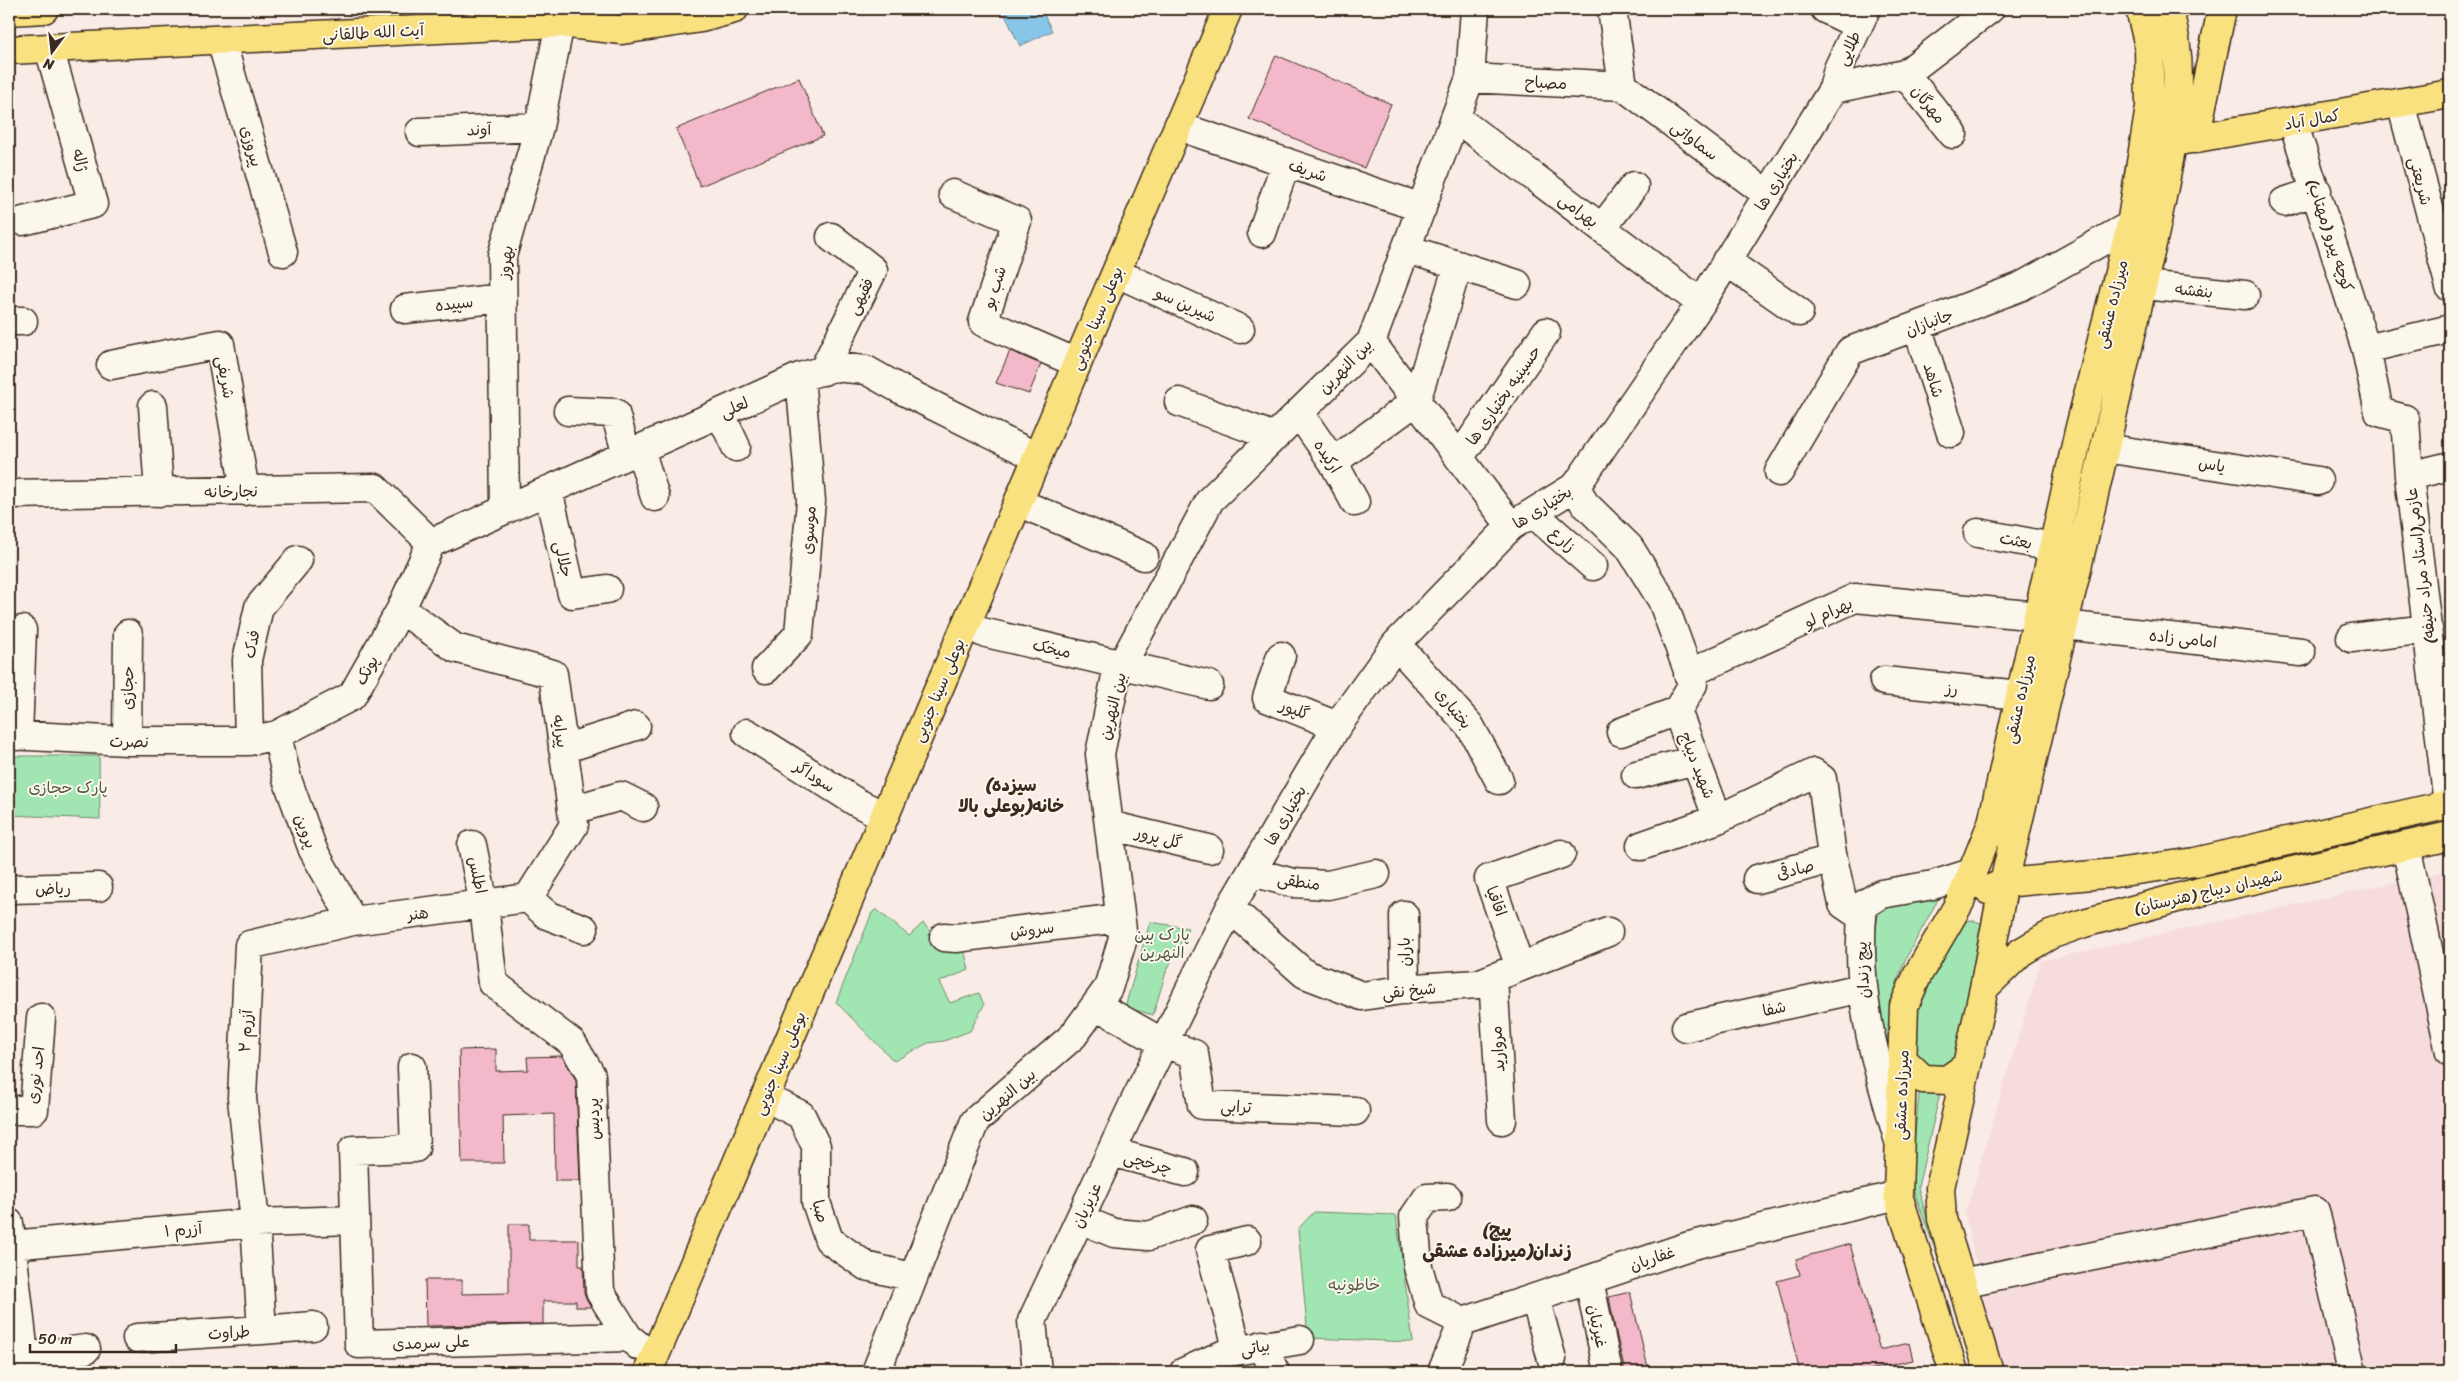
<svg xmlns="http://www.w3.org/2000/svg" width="2459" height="1381" viewBox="0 0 2459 1381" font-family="Sriracha,'Playpen Sans Arabic',sans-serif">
  <rect width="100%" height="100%" fill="#f9ebe5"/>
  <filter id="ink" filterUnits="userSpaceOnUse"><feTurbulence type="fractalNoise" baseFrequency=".02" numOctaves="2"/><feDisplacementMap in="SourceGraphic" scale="10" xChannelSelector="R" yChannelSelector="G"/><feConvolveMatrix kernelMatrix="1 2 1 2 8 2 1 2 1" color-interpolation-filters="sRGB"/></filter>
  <g filter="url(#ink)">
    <path fill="#f7dcdd" d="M2450 870V1372H2000L1965 1214 2041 961Z"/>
    <path fill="#a1e6b2" stroke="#6e8868" d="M9 756H99L100 819 9 815Z
      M1941 894 1905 960 1897 982 1887 1050 1876 1014 1874 940 1879 909Z
      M876 909 909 936 923 923 938 939 963 945 969 970 939 982 950 1003 979 993 984 1005 970 1031 944 1041 928 1043 894 1061 836 1002 872 913Z
      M1971 920 1981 923 1987 931 1957 1056 1948 1064 1933 1068 1915 1058 1911 1025 1923 994 1961 922Z
      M1150 922 1188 928 1166 972 1153 1015 1125 1007Z
      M1920 1086 1941 1089 1918 1187 1942 1269 1910 1180Z
      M1314 1212 1396 1215 1413 1342 1308 1338 1298 1229Z"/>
    <path fill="#88c6e8" stroke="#698897" d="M1002 9H1041L1052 31 1020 46Z"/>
    <path fill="#f3b9cb" stroke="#3b2a1e" d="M1276 55 1391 104 1364 168 1249 119Z
      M799 78 823 136 700 186 676 129Z
      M1010 351 1041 364 1029 394 996 383Z
      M496 1049V1071L528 1070 527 1057 562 1056 576 1080 580 1181H555L554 1114 503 1116 504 1163H462L459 1050Z
      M509 1224H529V1240H579V1266H583L584 1293 591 1307H576V1301H543V1324L426 1326 425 1280H462V1294L509 1293Z
      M1850 1244 1880 1350 1909 1343 1913 1360 1861 1372H1800L1777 1281 1800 1275 1796 1259Z
      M1630 1292 1649 1372H1625L1615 1328 1609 1297Z"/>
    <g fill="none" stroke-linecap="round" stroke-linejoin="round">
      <defs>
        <path id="minor" d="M1612 9 1623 86
          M1825 9 1858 25
          M221 40 283 252
          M1905 74 1953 134
          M1470 78 1623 86
          M1623 86 1767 194
          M1833 89 1905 74 1990 9
          M2401 103 2450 287
          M1456 118 1701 303
          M2293 122 2366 349 2379 412 2405 419 2409 476 2448 804
          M420 132 539 127
          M1195 132 1422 208
          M953 194 1017 221 983 322 1077 363
          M2284 202 2317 191
          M23 221 93 204 49 48
          M1602 228 1634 186
          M1262 233 1286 162
          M1407 249 1517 284
          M1726 261 1799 312
          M1132 280 1240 329
          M2143 285 2245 295
          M405 309 502 298
          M9 321H23
          M1917 326 1951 433
          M1371 342 1511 526
          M2366 349 2450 329
          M111 365 220 344 245 491
          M823 371 873 270 831 237
          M1179 402 1275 437
          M153 406 159 492
          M568 411 615 413 627 455
          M720 413 736 447
          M1299 413 1333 462 1355 502
          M2105 448 2318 481
          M640 449 655 497
          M1459 458 1546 332
          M1333 462 1416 401 1458 265
          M1779 472 1850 351 2020 287 2131 225
          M2409 476 2450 466
          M1576 486 1584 503 1629 547 1662 600 1693 684 1677 711 1718 819 1814 773 1822 779 1831 849 1843 904 1862 917
          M548 490 572 594 607 589
          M9 494 375 488 431 543
          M505 508 502 256 539 127 560 23 561 9
          M1034 509 1144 556
          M1533 513 1593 566
          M1978 533 2053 547
          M431 543 800 377 834 367 866 370 898 388 1037 457
          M2064 625 2301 652
          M982 632 1209 685
          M2351 638 2428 629
          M1396 644 1470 726 1499 780
          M1281 656 1267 698 1337 726
          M766 669 799 634 811 501 800 377
          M1688 674 1855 598 2038 616
          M1884 681 2020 695
          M1621 732 1677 711
          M747 733 856 802 884 816
          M9 735 127 741H249L277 735 352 696 401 609 431 543
          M277 735 287 779 313 850 353 921
          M18 736 22 630
          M127 741 128 634
          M249 741 247 660 259 607 298 560
          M563 749 636 726
          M1636 775 1696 760
          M572 810 621 796 643 807
          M1109 825 1209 849
          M472 845 484 905 493 983 572 1043 591 1075 600 1292 628 1337 639 1346
          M1641 846 1718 819
          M2406 846 2450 1052
          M1252 872 1293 883 1328 885 1376 874
          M1757 879 1833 859
          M9 889 98 887
          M528 898 547 915 584 929
          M1230 908 1305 974 1362 996 1415 988 1478 984 1608 932
          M1404 915 1405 990
          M944 937 956 938 1120 918
          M1520 967 1489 879 1561 854
          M1493 978 1502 1120
          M1096 1005 1163 1043 1194 1054 1202 1105 1355 1111
          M1686 1027 1862 988
          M412 1067 415 1148 353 1150 359 1344 628 1337
          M781 1105 801 1115 816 1146V1202L829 1240 866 1266 912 1277
          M9 1110H34L41 1018
          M1898 1138C1874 1057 1854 990 1863 905L1881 894 1933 885 1971 873
          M1111 1152 1185 1172
          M1447 1197 1427 1198 1414 1217 1418 1267 1429 1305 1463 1322
          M1080 1219 1114 1233 1149 1236 1193 1220
          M9 1223 26 1372
          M11 1245 255 1223 355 1220
          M1589 1280 1608 1372
          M1961 1283 2315 1211 2352 1372
          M1535 1298 1552 1359
          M313 1326 262 1330 255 1223 242 1098 249 945 353 921 528 898 574 825 553 674 455 648 401 609
          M137 1338 262 1330
          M1262 1345 1275 1372
          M1238 1350 1210 1250 1247 1241
          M25 1357 86 1349
          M876 1372 975 1121 1073 1036 1108 988 1123 938 1100 754 1116 676 1210 500 1371 342 1470 78 1475 9
          M1037 1372 1032 1321 1134 1103 1230 908 1337 726 1396 644 1511 526 1576 486 1701 303 1833 89 1838 69 1866 9
          M1184 1372 1229 1352 1300 1340
          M1442 1372 1463 1322 1689 1246 1898 1195"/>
        <path id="major" d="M9 11 44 9
          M9 50 560 23 622 30 701 18 734 9
          M2195 139 2222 9
          M2173 142 2450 94
          M1988 890 2004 883 2115 873 2195 862 2450 804
          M1984 988 2021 952 2050 935 2084 923 2203 891 2450 836
          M1903 1060 1923 1079 1947 1080 1967 1066
          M648 1372 1228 9
          M1954 1372 1898 1195 1904 1006 1918 974 1960 902 1992 823 2079 431 2131 225 2150 107 2149 46 2140 9
          M1989 1372 1942 1219 1940 1188 1984 988 2004 883 2155 231C2169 160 2191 80 2168 9"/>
      </defs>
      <use href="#minor" stroke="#3b2a1e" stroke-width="31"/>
      <use href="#major" stroke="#3b2a1e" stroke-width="31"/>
      <use href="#minor" stroke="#fbf7ec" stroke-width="28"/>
      <use href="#major" stroke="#fae180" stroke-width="28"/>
    </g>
  </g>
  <g text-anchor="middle" stroke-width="4" stroke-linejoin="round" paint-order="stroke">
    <g font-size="16" fill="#3b2a1e" stroke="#fbf7ec">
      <text transform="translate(373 32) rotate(-3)" y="6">آیت الله طالقانی</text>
      <text transform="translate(1848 48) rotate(-65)" y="6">طلایی</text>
      <text transform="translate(1546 82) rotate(3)" y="6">مصباح</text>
      <text transform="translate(1929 104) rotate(51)" y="6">مهرگان</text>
      <text transform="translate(2312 119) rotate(-10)" y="6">کمال آباد</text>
      <text transform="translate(479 129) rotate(-2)" y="6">آوند</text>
      <text transform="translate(1695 140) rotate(37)" y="6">سماواتی</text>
      <text transform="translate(252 146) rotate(74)" y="6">پیروزی</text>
      <text transform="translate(81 160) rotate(75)" y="6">ژاله</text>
      <text transform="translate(1308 170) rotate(19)" y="6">شریف</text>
      <text transform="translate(1776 181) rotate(-58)" y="6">بختیاری ها</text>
      <text transform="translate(2421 181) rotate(75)" y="6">شریعتی</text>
      <text transform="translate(1579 210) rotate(37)" y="6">بهرامی</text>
      <text transform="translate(2331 235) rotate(72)" y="6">کوچه پیرو (مهتاب)</text>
      <text transform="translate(505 262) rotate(-83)" y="6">بهروز</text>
      <text transform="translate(994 287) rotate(-72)" y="6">شب بو</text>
      <text transform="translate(2194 290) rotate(6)" y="6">بنفشه</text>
      <text transform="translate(860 296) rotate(-63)" y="6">فقیهی</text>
      <text transform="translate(454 303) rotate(-7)" y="6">سپیده</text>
      <text transform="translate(1186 304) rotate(24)" y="6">شیرین سو</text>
      <text transform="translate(2111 304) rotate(-76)" y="6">میرزاده عشقی</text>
      <text transform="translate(1096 318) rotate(-67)" y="6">بوعلی سینا جنوبی</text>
      <text transform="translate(1929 322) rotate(-21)" y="6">جانبازان</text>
      <text transform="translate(1345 366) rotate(-46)" y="6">بین النهرین</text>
      <text transform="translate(226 377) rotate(80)" y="6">شریفی</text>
      <text transform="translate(1934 380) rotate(73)" y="6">شاهد</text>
      <text transform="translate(1503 395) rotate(-55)" y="6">حسینیه بختیاری ها</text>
      <text transform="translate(734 407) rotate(-24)" y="6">لعلی</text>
      <text transform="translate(1328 456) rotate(57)" y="6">ارکیده</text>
      <text transform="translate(2212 464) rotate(9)" y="6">یاس</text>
      <text transform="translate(231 491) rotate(-1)" y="6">نجارخانه</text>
      <text transform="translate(1542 507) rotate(-32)" y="6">بختیاری ها</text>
      <text transform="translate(808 530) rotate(-86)" y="6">موسوی</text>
      <text transform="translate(1563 539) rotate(41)" y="6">زارع</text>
      <text transform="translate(2016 540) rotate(11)" y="6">بعثت</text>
      <text transform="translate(564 559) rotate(77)" y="6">جلالی</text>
      <text transform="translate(2420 566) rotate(-97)" y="6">عازمی(استاد مراد حنیفه)</text>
      <text transform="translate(1828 612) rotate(-24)" y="6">بهرام لو</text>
      <text transform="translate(2183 638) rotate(6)" y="6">امامی زاده</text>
      <text transform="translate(251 644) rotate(-78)" y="6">فدک</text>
      <text transform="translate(1052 648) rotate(13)" y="6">میخک</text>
      <text transform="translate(366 670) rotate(-61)" y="6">پونک</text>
      <text transform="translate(127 688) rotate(-89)" y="6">حجازی</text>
      <text transform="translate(1952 688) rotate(6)" y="6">رز</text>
      <text transform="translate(938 690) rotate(-67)" y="6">بوعلی سینا جنوبی</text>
      <text transform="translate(2019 699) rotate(-77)" y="6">میرزاده عشقی</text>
      <text transform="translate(1112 706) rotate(-76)" y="6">بین النهرین</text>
      <text transform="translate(1454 708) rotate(51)" y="6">بختیاری</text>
      <text transform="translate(1295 709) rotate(21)" y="6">گلپور</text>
      <text transform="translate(561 731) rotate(82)" y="6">پیرایه</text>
      <text transform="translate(129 741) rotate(1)" y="6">نصرت</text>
      <text transform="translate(1698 765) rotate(69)" y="6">شهید دیباج</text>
      <text transform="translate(815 776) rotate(32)" y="6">سوداگر</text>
      <text transform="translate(1285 815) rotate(-60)" y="6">بختیاری ها</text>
      <text transform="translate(306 831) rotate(69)" y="6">پروین</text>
      <text transform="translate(1159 837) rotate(14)" y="6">گل پرور</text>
      <text transform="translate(1795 869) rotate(-14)" y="6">صادقی</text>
      <text transform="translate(478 875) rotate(78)" y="6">اطلس</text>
      <text transform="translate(1299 881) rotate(8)" y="6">منطقی</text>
      <text transform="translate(53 888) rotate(-1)" y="6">ریاض</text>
      <text transform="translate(2208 891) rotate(-13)" y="6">شهیدان دیباج (هنرستان)</text>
      <text transform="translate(1497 901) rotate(70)" y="6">اقاقیا</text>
      <text transform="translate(418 913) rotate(-7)" y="6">هنر</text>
      <text transform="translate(1032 929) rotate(-7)" y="6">سروش</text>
      <text transform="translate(1404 952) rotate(-91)" y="6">باران</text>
      <text transform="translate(1862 970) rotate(-93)" y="6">پیچ زندان</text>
      <text transform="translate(1409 990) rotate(-6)" y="6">شیخ نقی</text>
      <text transform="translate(1774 1008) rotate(-12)" y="6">شفا</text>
      <text transform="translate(245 1031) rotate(-87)" y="6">آزرم ۲</text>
      <text transform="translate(1497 1049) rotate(-94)" y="6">مروارید</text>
      <text transform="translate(779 1063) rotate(-67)" y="6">بوعلی سینا جنوبی</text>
      <text transform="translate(35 1075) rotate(-83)" y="6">احد نوری</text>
      <text transform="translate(1007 1094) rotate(-41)" y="6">بین النهرین</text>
      <text transform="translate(1901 1095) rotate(-88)" y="6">میرزاده عشقی</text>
      <text transform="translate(1236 1106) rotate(2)" y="6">ترابی</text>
      <text transform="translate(593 1119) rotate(-92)" y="6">پردیس</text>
      <text transform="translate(1148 1162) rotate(15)" y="6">چرخچی</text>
      <text transform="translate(1086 1205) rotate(-65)" y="6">عزیزیان</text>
      <text transform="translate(821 1211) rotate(75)" y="6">صبا</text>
      <text transform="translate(183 1229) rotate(-5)" y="6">آزرم ۱</text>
      <text transform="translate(1652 1258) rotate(-19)" y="6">غفاریان</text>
      <text transform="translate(1598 1326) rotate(78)" y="6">غیرتیان</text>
      <text transform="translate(229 1332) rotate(-4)" y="6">طراوت</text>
      <text transform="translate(431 1342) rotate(-2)" y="6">علی سرمدی</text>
      <text transform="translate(1255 1347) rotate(-11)" y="6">بیاتی</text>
    </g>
    <g font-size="16" fill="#545943" stroke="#fbf7ec">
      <text x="68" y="793">پارک حجازی</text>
      <text x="1162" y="940">پارک بین<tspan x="1162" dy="18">النهرین</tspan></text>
      <text x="1354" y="1290">خاطونیه</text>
    </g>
    <g font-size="18" font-weight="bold" fill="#3b2a1e" stroke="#fbf7ec">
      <text x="1011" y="791">(سیزده<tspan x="1011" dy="21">خانه(بوعلی بالا</tspan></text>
      <text x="1497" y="1236">(پیچ<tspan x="1497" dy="21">زندان(میرزاده عشقی</tspan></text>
    </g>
  </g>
  <rect width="2459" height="1381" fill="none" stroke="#fbf7ec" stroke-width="30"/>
  <rect x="15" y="15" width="2429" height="1351" fill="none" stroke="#3b2a1e" stroke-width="2" filter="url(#ink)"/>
  <g transform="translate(52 52) rotate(195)" stroke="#fbf7ec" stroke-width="4" paint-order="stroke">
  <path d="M0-4L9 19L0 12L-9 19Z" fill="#3b2a1e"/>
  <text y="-8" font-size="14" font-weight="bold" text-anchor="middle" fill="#3b2a1e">N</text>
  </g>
  <path d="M30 1344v8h146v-8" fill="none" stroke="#3b2a1e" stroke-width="2.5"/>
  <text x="38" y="1344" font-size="15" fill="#3b2a1e" stroke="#fbf7ec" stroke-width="4" paint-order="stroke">50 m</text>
</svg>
